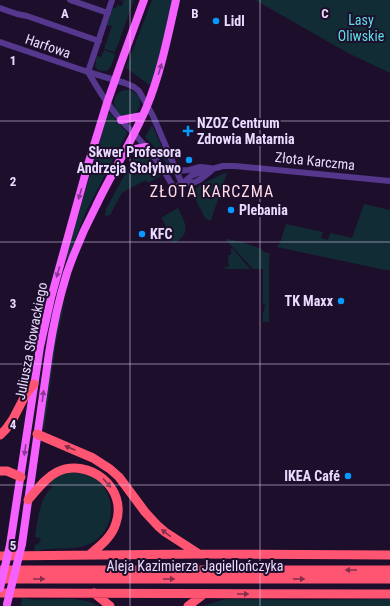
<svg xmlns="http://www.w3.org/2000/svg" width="390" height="606" viewBox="0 0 390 606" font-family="'Roboto Condensed',sans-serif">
  <rect width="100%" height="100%" fill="#1d0f2b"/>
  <path fill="#122c36" d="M120 0H134L115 52 104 49 112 26 107 25 113 8H116L117 5 122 6 124 1Z
    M152 0H173L159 57 151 86 126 68Z
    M255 0H390V73L348 53Z
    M104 50 113 53 115 55C113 60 111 72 104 71 101 71 99 70 97 69L95 66 96 62H95L97 56 101 57Z
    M114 103a13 13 0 1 1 26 0a13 13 0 1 1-26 0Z
    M108 113H110L127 133 86 211 68 259 66 258Z
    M152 125 173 172 152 144 145 137Z
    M141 154 147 156 161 176 148 183 146 180 123 192 120 196 110 215 105 216 106 209 133 159 136 156Z
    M227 172 211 220 210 221 205 218 196 200 195 192 197 188 200 185Z
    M364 204 390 210V270H385L277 247 280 243 286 224 323 232 321 238 328 240 330 233 352 238Z
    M178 208C185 223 192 232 175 243 165 240 168 235 166 227 165 224 163 221 161 218Z
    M227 239 242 242 262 249V251L270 254 269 260V322H263V312H264L265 304 263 303V269H253L228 242 226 240Z
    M231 248 233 249 250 269H228L224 268V267H229L228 255H231Z
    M66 298 56 341 44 431 43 423 53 345 60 316Z
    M68 472 88 474 104 484C104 489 106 491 108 495 110 500 111 505 111 510 111 528 98 544 80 547 70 549 60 548 49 549 44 549 40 551 34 551L35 545C39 544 40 542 41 538L35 537C38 519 39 499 53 486L49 482 54 478Z
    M22 598C48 603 76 593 99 606H22L21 605Z
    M226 599 304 600 390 599V606H202Z"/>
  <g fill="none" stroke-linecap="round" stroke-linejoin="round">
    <path stroke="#55388d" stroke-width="6" d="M70 0 108 13
      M0 8 17 14 27 16 99 41
      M0 42 88 72 125 83 134 87 139 91 153 116 182 184
      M88 72C98 89 108 106 121 120 126 126 133 132 138 138 152 153 164 170 174 188L182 184 191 176 201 172 223 166H235L390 181
      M88 72 112 0
      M177 171 189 170 200 167 210 168
      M182 184C198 183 200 180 212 170"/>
    <path stroke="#f561ff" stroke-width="8" d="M121 120 142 116
      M125 151 146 147
      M22 544 49 353C53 326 59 299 67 273 75 250 85 227 96 206 112 172 133 140 147 106 161 72 168 35 176 0
      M10 545 40 347 51 298 87 168 107 103 121 63 144 0"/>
    <path stroke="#ff5572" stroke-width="9" d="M37 434 93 458 110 469 119 477 145 512 158 526 165 532 199 554
      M0 435 6 429 13 419 26 394 34 384
      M0 471H7L21 477
      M28 500C37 490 45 478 57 472 89 457 128 488 116 523 112 537 100 546 89 555
      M0 556 199 554 390 555
      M0 570H390
      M0 579H390
      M0 593 390 594
      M94 593 110 606
      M188 606 204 594"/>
    <path stroke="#f561ff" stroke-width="8" d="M0 588 10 545
      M7 604 22 544"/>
  </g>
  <defs><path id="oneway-solid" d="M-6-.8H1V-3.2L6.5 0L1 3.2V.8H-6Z"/></defs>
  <g fill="#893895">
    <use href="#oneway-solid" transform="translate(160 69) rotate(-73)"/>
    <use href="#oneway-solid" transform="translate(80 194) rotate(106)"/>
    <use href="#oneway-solid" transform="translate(58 272) rotate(106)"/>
    <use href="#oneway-solid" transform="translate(43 396) rotate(-82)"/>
    <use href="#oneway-solid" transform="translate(25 450) rotate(98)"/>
  </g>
  <g fill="#832e4b">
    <use href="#oneway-solid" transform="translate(70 448) rotate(-157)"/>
    <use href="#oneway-solid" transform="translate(107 483) rotate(48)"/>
    <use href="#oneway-solid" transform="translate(166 533) rotate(-143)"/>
    <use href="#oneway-solid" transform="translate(351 570) rotate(-180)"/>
    <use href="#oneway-solid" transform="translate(39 579)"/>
    <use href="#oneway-solid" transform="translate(169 579)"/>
    <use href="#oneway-solid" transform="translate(299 579)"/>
    <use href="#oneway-solid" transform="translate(243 594)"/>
  </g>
  <path fill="none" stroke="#e9daff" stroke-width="1" stroke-opacity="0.55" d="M130 0V606M260 0V606M0 121H390M0 242H390M0 364H390M0 485H390"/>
  <g fill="#0699ff" stroke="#1d0f2b" stroke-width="1.5">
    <circle cx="216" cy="21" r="4"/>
    <path d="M186 125h4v4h4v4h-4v4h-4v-4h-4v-4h4z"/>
    <circle cx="189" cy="160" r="4"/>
    <circle cx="231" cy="210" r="4"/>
    <circle cx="142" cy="234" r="4"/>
    <circle cx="341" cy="301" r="4"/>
    <circle cx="348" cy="476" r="4"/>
  </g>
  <g text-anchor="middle" stroke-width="4" stroke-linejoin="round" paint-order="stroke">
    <g font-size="14" fill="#5edfe7" stroke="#1d0f2b">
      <text x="361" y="25">Lasy<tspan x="361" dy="16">Oliwskie</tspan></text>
    </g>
    <g font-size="14" font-weight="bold" fill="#e9daff" stroke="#1d0f2b" text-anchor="start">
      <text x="224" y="26">Lidl</text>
      <text x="197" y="128">NZOZ Centrum<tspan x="197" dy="16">Zdrowia Matarnia</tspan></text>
      <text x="181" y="157" text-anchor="end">Skwer Profesora<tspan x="181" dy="16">Andrzeja Stołyhwo</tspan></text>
      <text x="239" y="215">Plebania</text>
      <text x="150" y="239">KFC</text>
      <text x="333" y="306" text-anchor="end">TK Maxx</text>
      <text x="340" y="481" text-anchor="end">IKEA Café</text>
    </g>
    <g font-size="14" fill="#e9daff" stroke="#1d0f2b">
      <text transform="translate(48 46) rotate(19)" y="5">Harfowa</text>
      <text transform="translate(315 161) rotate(6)" y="5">Złota Karczma</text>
      <text transform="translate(31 341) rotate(-79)" y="5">Juliusza Słowackiego</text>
      <text x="195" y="571">Aleja Kazimierza Jagiellończyka</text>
    </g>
    <g font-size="16" letter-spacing="1" fill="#ffdce7" stroke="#1d0f2b">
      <text x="212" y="197">ZŁOTA KARCZMA</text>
    </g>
  </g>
  <g font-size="13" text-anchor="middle" font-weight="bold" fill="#e9daff" stroke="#1d0f2b" stroke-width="4" stroke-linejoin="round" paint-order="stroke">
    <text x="65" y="18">A</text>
    <text x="195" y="18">B</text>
    <text x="325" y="18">C</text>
    <text x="13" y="65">1</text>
    <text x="13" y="186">2</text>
    <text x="13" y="308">3</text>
    <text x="13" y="429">4</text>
    <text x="13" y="550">5</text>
  </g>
</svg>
